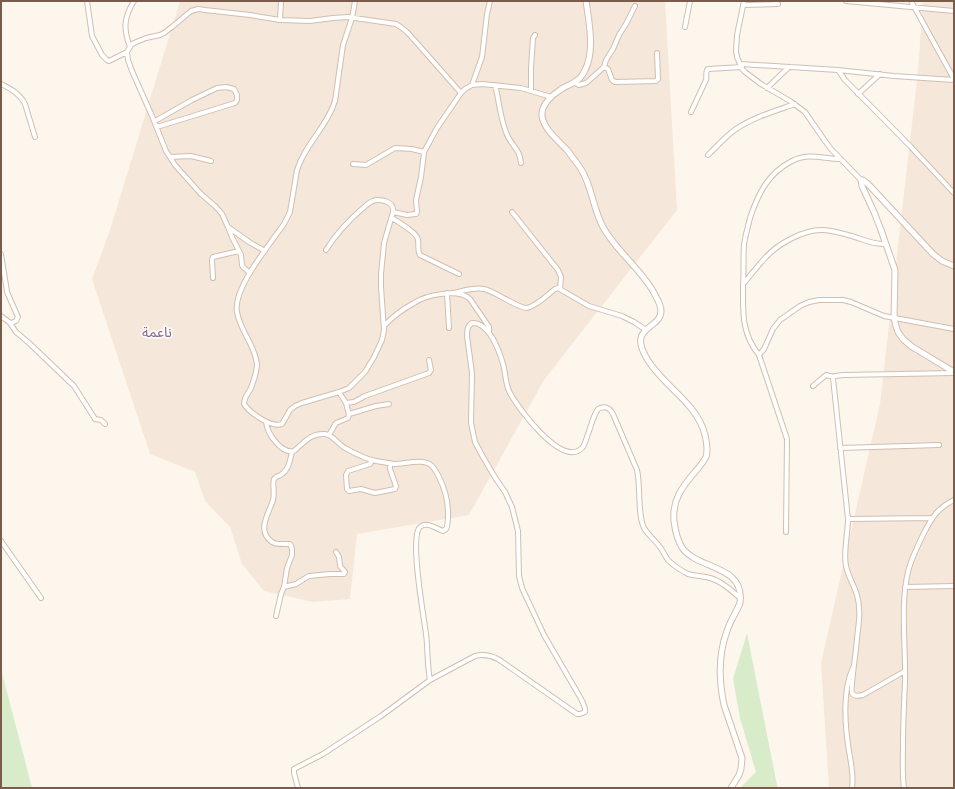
<svg xmlns="http://www.w3.org/2000/svg" width="955" height="789" viewBox="0 0 955 789" font-family="Mulish,'Noto Sans Arabic',sans-serif">
  <rect width="100%" height="100%" fill="#fdf6ec"/>
  <path fill="#f5e8da" d="M180 1H665L677 210 544 380 469 515 357 534 350 599 313 602 264 591 242 564 230 527 205 501 195 472 150 454 92 279 110 230Z
    M923 1H954V788H829L821 663 880 404 918 71Z"/>
  <path fill="#d8ecc9" d="M747 633 777 785 778 788H740L756 772 740 718 733 679Z
    M1 669 32 788H1Z"/>
  <g fill="none" stroke-linecap="round" stroke-linejoin="round">
    <defs>
      <path id="minor" d="M87 1 92 36 102 55 107 60 109 61 127 52
        M744 1 737 35 736 51 737 57 742 69 745 72 761 84 790 101 805 112 825 141 831 149 861 180
        M846 1 954 11
        M911 1 954 79
        M743 5 778 4
        M280 20 281 1
        M685 27 690 1
        M130 47C123 29 124 17 134 1
        M740 64 838 70 845 80 910 146 954 193
        M604 67 606 60 613 49 619 35 626 24 635 6
        M838 70 894 76 954 80
        M575 83 579 85 586 83 604 67 608 69 612 80 615 82 656 81 658 79 657 53
        M1 84C11 89 20 94 25 104L35 137
        M472 85 482 57 487 14 490 1
        M495 85C499 100 500 117 506 132 510 145 520 148 521 163
        M767 88 789 67
        M531 91V68L533 38 535 35
        M461 93 465 89 472 85 482 84 521 88 551 97
        M858 94 880 74
        M691 112 706 80C707 77 705 71 708 69L742 67
        M155 121 192 100 217 88 226 87 234 89 237 95V100L235 103 157 127
        M708 155C717 146 726 136 736 129 754 117 775 111 795 104
        M170 157 191 156 211 161
        M353 164 366 165 395 148 412 149 424 152
        M512 212 558 270 561 277 560 289
        M392 218C398 222 418 233 418 240 419 246 417 250 420 255L459 274
        M228 227 232 237 241 255 242 265 243 267 250 273
        M326 250C336 234 349 220 363 208 366 206 369 202 373 201 377 199 381 200 385 201 391 203 394 206 393 212L384 243 381 274V287L384 330 382 340 374 357 365 372 349 388 339 392 302 403 295 406 290 410 282 424C271 428 250 413 244 404 244 397 248 394 251 388 254 380 257 372 257 364 255 345 240 331 237 312 233 290 264 252 276 235 279 230 283 227 285 222L290 212 297 170C305 144 327 127 335 101L343 45 352 18 355 1
        M265 251 249 242 228 227 222 214 215 206 201 194 175 165 166 151 152 116 132 71 128 60 127 52 131 45 134 43 146 38 160 35 164 33 172 27 191 11 198 9 205 10 250 15 280 20 310 21 333 18 348 17 396 24 402 28 408 33 461 93 437 128 424 152 423 161 421 177 416 200 417 212 416 214 407 215 393 212
        M1 254 6 285 7 292 18 317 16 321 11 323 9 322 1 316
        M213 278 212 260 213 257 239 251
        M744 283C751 275 758 265 766 257 778 244 804 229 823 230 831 230 840 233 848 235 861 238 872 245 886 244
        M447 293 449 328
        M453 293C463 291 474 287 484 289 495 291 519 309 527 308 538 305 547 295 555 289L558 288 589 306 622 316 634 322 646 330
        M10 323 16 332 29 343 74 386 90 411 95 419 101 420 105 424
        M384 326C393 316 403 309 414 303 426 295 458 288 470 299L487 324 489 327V333
        M759 355 764 349 773 329 780 320 800 306 809 302 819 300H843L851 302 884 316 954 329
        M813 386 826 375 834 377
        M346 403 354 402 365 396 429 373 431 370 429 360
        M349 414 376 406 389 404
        M266 422C267 433 281 454 294 451 304 443 310 433 325 434 333 435 338 444 345 448 354 453 365 459 376 461 382 462 388 463 394 464 405 464 424 458 432 466 435 469 437 473 439 477 447 493 450 509 447 527L446 529 443 531C437 529 427 521 420 527 409 537 424 617 426 634 428 649 427 665 430 680
        M329 435 336 423 348 418 349 415 346 403 339 392
        M840 448 939 445
        M372 460 370 464 348 471 346 475 347 489 349 491 361 489 375 493 395 489 396 486 390 469V463
        M848 519 932 518
        M786 532 787 439 759 355C741 333 743 311 743 285 744 272 743 258 744 245 745 236 748 227 750 218 758 194 768 173 792 161 808 152 824 159 840 159
        M1 541 41 598
        M284 587 296 584 309 576 330 574H344L345 572 340 566 339 557 336 552
        M905 587 954 586
        M276 616 281 594 284 587 287 568 292 555V549L291 546 290 544C284 544 276 545 272 542 256 531 269 513 273 500 275 493 272 483 274 479 276 476 280 476 282 474 289 469 290 460 292 452
        M905 671 863 695C859 696 854 697 852 693 850 689 857 646 857 638 859 623 861 609 857 595 854 585 848 576 846 566 843 550 848 535 848 519L833 378 835 376 843 375 954 373
        M298 788 294 773V769L323 754 381 716 430 680 475 656C483 654 490 655 498 659L577 714H580L585 712C586 707 582 701 580 697L544 635 522 588 519 576 518 531 512 507 505 492 496 479 483 457 475 442 471 423 472 373 467 336C467 331 467 326 472 323 489 322 499 350 503 364 506 374 505 384 510 393 518 408 562 468 582 448 585 445 586 439 588 434 591 426 593 416 598 409 605 405 610 408 613 414L637 470C641 487 637 513 644 528 648 535 655 540 660 547 663 551 665 556 668 560 673 565 682 571 688 574 695 576 703 576 710 578 721 581 731 590 740 598
        M852 788C854 775 851 764 849 751 845 727 842 690 853 668
        M904 788C902 774 903 760 903 745 903 724 904 703 905 682 906 647 900 605 908 572 911 559 918 545 924 533 932 517 938 508 954 500"/>
      <path id="tertiary" d="M586 1C589 22 595 51 585 70 583 75 581 78 576 81 571 85 565 86 560 90 552 95 541 105 542 116 544 130 559 141 568 151 572 157 577 163 581 169 592 186 593 209 603 227 616 251 639 267 653 291 656 297 661 304 661 311 661 329 628 326 646 357 662 386 697 402 705 435 707 443 708 450 706 457 703 463 699 467 695 472 682 487 672 500 674 521 675 529 678 542 683 549 700 570 745 565 740 603 736 613 730 621 727 631 718 655 719 681 724 705L742 758 741 769 739 775 731 788
        M954 266 942 261 933 254 868 184 863 180H861L862 186 874 212 881 230 895 270 894 318 896 326 898 332 903 339 911 346 954 372"/>
    </defs>
    <use href="#minor" stroke="#d1beb0" stroke-width="6"/>
    <use href="#tertiary" stroke="#d1beb0" stroke-width="7"/>
    <use href="#minor" stroke="#fff" stroke-width="4"/>
    <use href="#tertiary" stroke="#fff" stroke-width="5"/>
  </g>
  <g text-anchor="middle" stroke-width="3.5" stroke-linejoin="round" paint-order="stroke">
    <g font-size="14" fill="#846695" stroke="#fffaf3">
      <text x="157" y="337">ناعمة</text>
    </g>
  </g>
  <rect width="955" height="789" fill="none" stroke="#7a5c4d" stroke-width="4"/>
</svg>
